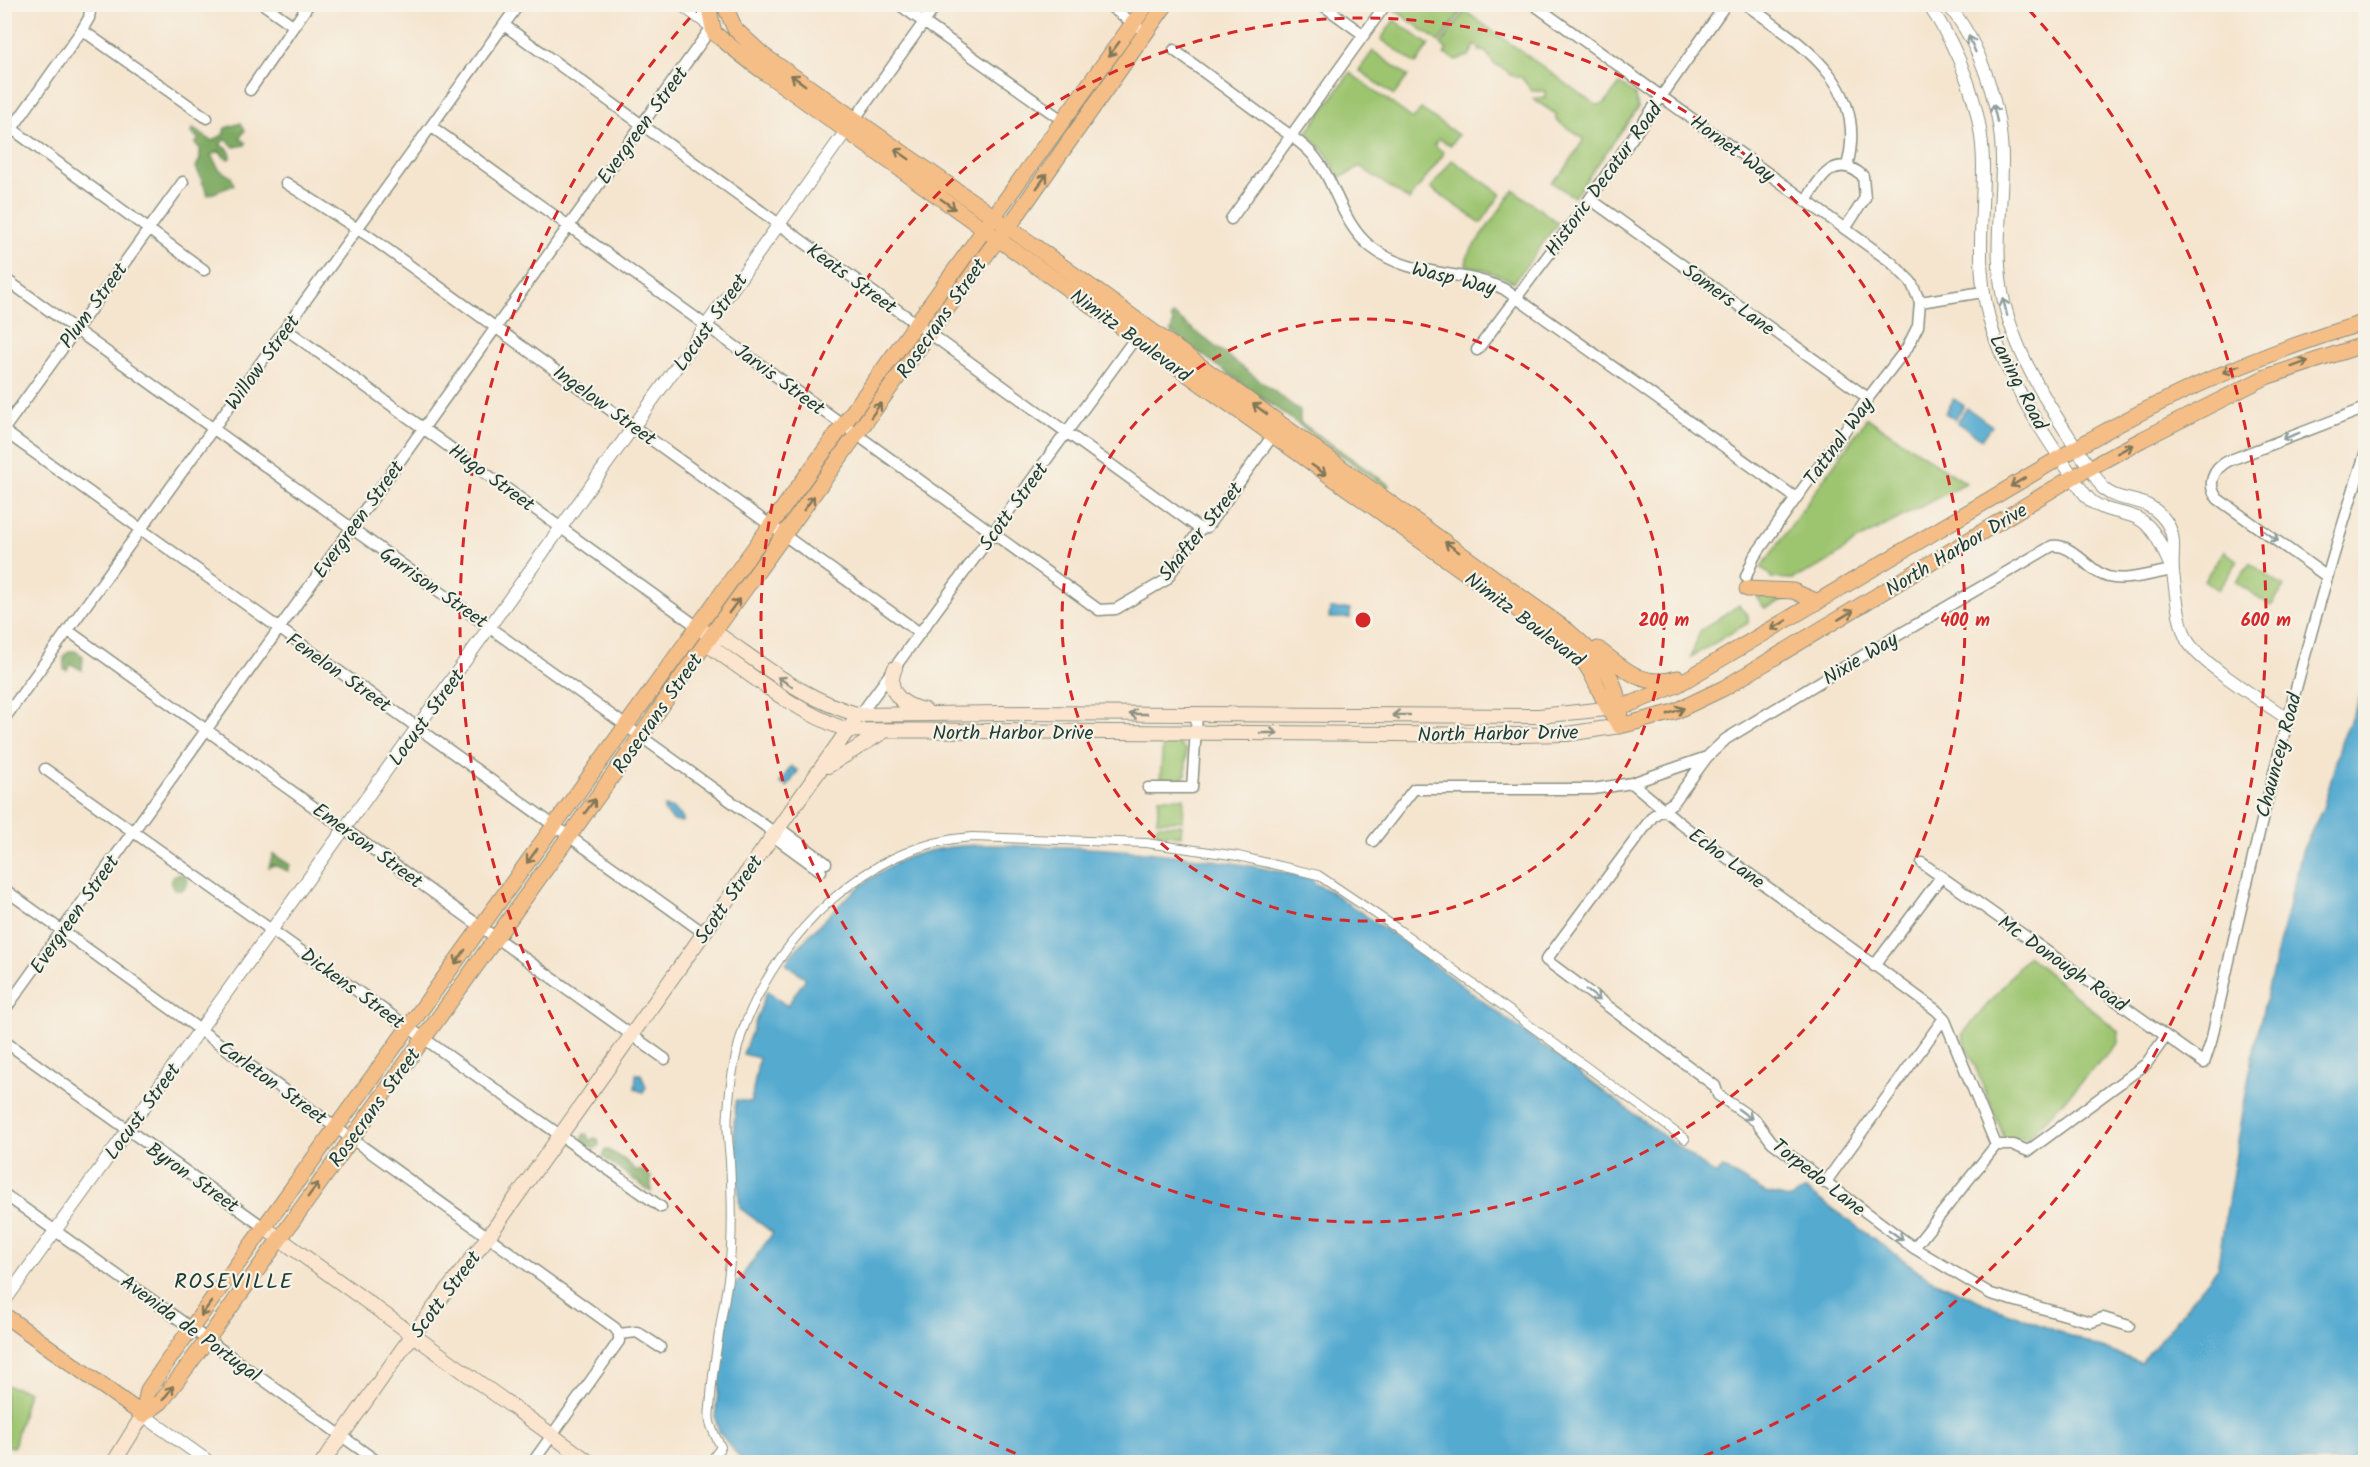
<svg xmlns="http://www.w3.org/2000/svg" width="2370" height="1467" viewBox="0 0 2370 1467" font-family="Kalam,sans-serif">
  <rect width="100%" height="100%" fill="#f7f3e8"/>
  <filter id="ink" filterUnits="userSpaceOnUse"><feTurbulence type="fractalNoise" baseFrequency=".0167" numOctaves="2"/><feDisplacementMap in="SourceGraphic" scale="12" xChannelSelector="R" yChannelSelector="G"/><feConvolveMatrix kernelMatrix="1 2 1 2 8 2 1 2 1" color-interpolation-filters="sRGB"/></filter>
  <filter id="wash" filterUnits="userSpaceOnUse"><feTurbulence type="fractalNoise" baseFrequency=".008" numOctaves="4" result="noise"/><feDisplacementMap in="SourceGraphic" scale="24" xChannelSelector="R" yChannelSelector="G"/><feGaussianBlur stdDeviation="1.35" result="paint"/><feColorMatrix in="noise" values="0 0 0 0 0 0 0 0 0 0 0 0 0 0 0 0 0 1.4 0 .05"/><feComposite in="paint" operator="in"/></filter>
  <g filter="url(#wash)">
    <rect width="100%" height="100%" fill="#f5e5cf"/>
    <path fill="#9dc570" stroke="#5e8152" stroke-width="1.5" d="M1399 4H1466V5L1439 42 1395 10Z
      M1465 11 1596 105 1604 104 1620 84 1635 95 1638 108 1574 197 1551 182 1564 171 1584 139 1556 120V114L1533 99 1545 97V91H1532L1521 77 1510 75 1506 70 1494 64 1486 52 1478 51 1480 48 1475 45 1469 56 1456 60 1444 54 1447 50 1441 44Z
      M1394 20 1429 45 1416 64 1381 39Z
      M1373 51 1408 76 1394 95 1359 70Z
      M1350 73 1413 119 1421 109 1458 135 1451 145 1439 139 1434 145 1443 152V155L1409 200 1359 166 1354 171 1340 177 1327 155 1307 132Z
      M1452 160 1501 194 1481 223 1431 188Z
      M1514 190 1558 223 1514 282 1499 275 1466 265 1468 254Z
      M1867 418 1966 483 1856 541 1828 562 1793 579 1771 578 1768 572 1761 568Z
      M2224 551 2238 561 2218 590 2204 580Z
      M2250 563 2284 587 2271 606 2236 582Z
      M1756 597 1790 598 1765 608Z
      M1739 605 1748 616V623L1691 657 1700 631Z
      M1163 743H1177L1186 750V774L1178 783 1160 782Z
      M1159 798H1184L1183 821H1157Z
      M1157 825H1182L1181 836 1156 833Z
      M2028 956 2118 1031 2119 1042 2028 1138 2005 1139 1962 1035Z
      M5 1385 28 1391 14 1447 5 1445Z"/>
    <path fill="#7eaa62" stroke="#4e744b" stroke-width="1.5" d="M241 123 245 130 240 138 246 143 245 145 234 147 227 140 222 141 221 146 228 149 231 155 229 159 224 157 220 151 211 155 219 169 231 177 234 185 208 195 196 167 200 159V148L195 144 199 139 191 133 193 129 212 141 223 135 225 128Z
      M1174 315 1300 411V422L1389 485 1388 487H1385L1171 332 1173 323 1171 317Z
      M69 651H75L83 656 82 670 71 664 67 670 64 669V656Z
      M273 854 290 865 288 871 274 865 269 867Z
      M171 882a8 8 0 1 1 16 0a8 8 0 1 1-16 0Z
      M584 1134H587L590 1141 594 1138 598 1139 599 1145 595 1149 581 1142Z
      M606 1149 625 1160 636 1171 640 1169 651 1177V1192L603 1157Z"/>
    <path fill="#54aad0" stroke="#3a7482" stroke-width="1.5" d="M1954 399 1964 406 1955 419 1945 413Z
      M1967 408 1992 426 1982 439 1957 422Z
      M1330 609H1350V618H1329Z
      M2365 686V1462H743L719 1432 715 1418 729 1294 773 1233 740 1208 734 1127 736 1100 751 1102 759 1058 743 1054 767 991 787 1006 806 978 786 964 790 956C825 919 863 874 912 856 951 842 993 845 1034 846 1127 848 1222 857 1313 879L1314 883 1331 892 1398 938 1716 1175 1723 1168 1765 1193 1790 1198 1806 1190 1929 1278 1988 1305 2141 1363 2217 1269 2253 1051 2302 851 2323 808 2342 740Z
      M791 766 798 771 787 787 780 783Z
      M664 807 674 809 683 818V822L674 821 664 811Z
      M636 1074H641L646 1087 643 1092 635 1089Z"/>
  </g>
  <g filter="url(#ink)">
    <g fill="none" stroke-linecap="round" stroke-linejoin="round">
      <defs>
        <path id="pedestrian" d="M710 1462 721 1447C717 1439 712 1431 710 1422 708 1414 711 1404 711 1395 714 1356 722 1318 728 1279 733 1245 732 1196 730 1161 729 1145 726 1128 728 1112 730 1084 735 1053 744 1027 779 934 868 843 972 837L1146 843 1238 856 1318 875 1398 929 1685 1139"/>
        <path id="minor" d="M263 4 294 26
          M898 4 1062 120
          M1107 4 1138 27
          M1321 4 1364 35
          M1533 4 1891 262 1911 282 1920 302 1918 326 1907 348 1868 398 1754 557 1746 577
          M1745 4C1803 45 1869 85 1847 166
          M504 25 1200 529
          M82 30 207 118
          M1174 50C1206 74 1238 97 1270 121 1284 131 1301 141 1313 155 1337 183 1340 222 1371 247 1412 279 1459 268 1504 289L1796 498
          M250 90 309 4
          M854 120 937 4
          M4 123 204 270
          M432 127 1099 610 1116 609 1166 580 1200 529 1207 527 1276 431
          M4 140 82 30 89 18 91 4
          M286 183 370 237 920 633
          M1590 199 1868 398
          M1806 201C1820 178 1835 152 1863 176L1865 198 1845 229
          M1231 219 1386 4
          M4 278 775 833
          M1920 302 1983 292
          M286 329 698 627
          M1477 350 1577 217 1726 4
          M4 429 183 182
          M4 431 704 933
          M2326 576 2218 499C2206 485 2213 469 2228 461L2366 408
          M70 632 665 1059
          M860 715 1136 337
          M4 719 519 4
          M45 769 661 1207
          M1632 783 1707 757
          M1148 788H1192L1197 714
          M779 828 826 863
          M773 836 821 871
          M1373 841 1414 789H1593L1632 783 1685 827 1936 1010 1944 1018 1996 1145
          M1922 863 2204 1063 2211 1042C2254 843 2303 645 2366 451
          M4 889 615 1328 619 1334
          M1874 966 1941 877
          M4 1011 712 27
          M4 1041 265 1228
          M1825 1183 1944 1018
          M4 1194 378 1462
          M1914 1248 1996 1145H2014L2028 1151 2146 1064 2166 1036
          M2129 1326 2103 1318 2091 1322 1991 1294 1914 1248 1772 1142 1756 1121 1718 1095 1715 1086 1546 960 1653 816 1674 802 1707 757 1726 739 1869 652 2052 546C2074 543 2088 572 2108 577 2127 582 2153 573 2173 570
          M619 1334 637 1332 660 1347
          M533 1462 619 1341V1334"/>
        <path id="tertiary" d="M681 4 712 27
          M1928 4C1960 50 1983 110 1983 166 1983 225 1974 274 1993 332 2010 382 2040 429 2069 471 2076 481 2082 493 2091 501 2102 510 2115 511 2129 515 2154 521 2162 548 2172 569
          M1947 4C1981 43 2002 110 2002 161 2002 209 1993 255 2004 302 2020 370 2065 429 2102 487 2118 505 2145 493 2165 520 2178 538 2171 552 2173 573 2176 593 2178 622 2187 640 2199 663 2264 702 2288 719
          M4 1302 846 131
          M143 1415 209 1462"/>
        <path id="secondary" d="M705 632 712 637H722C767 668 807 701 860 715L1000 713 1539 716 1606 709
          M712 637 714 649C757 680 797 712 847 730L1521 735 1567 734 1620 726
          M895 668C884 692 904 707 925 710
          M828 766 883 732
          M265 1228 589 1462
          M114 1462 143 1415
          M323 1462 403 1348 488 1237 853 723"/>
        <path id="primary" d="M708 4 714 33 753 64 1571 648C1597 670 1599 701 1620 726
          M724 4 735 29 763 55 983 209 1568 631C1603 662 1620 677 1620 726
          M1747 589 1793 591 1818 602
          M1598 649C1625 669 1642 689 1678 678
          M1612 708 1633 703 1677 685 2088 441C2176 391 2268 351 2366 322
          M1620 726 1674 712 1724 688 2073 477 2143 439 2266 377 2366 344
          M4 1315 143 1415
          M143 1415 161 1402 207 1340 641 736 685 672 991 248 1015 218 1166 4
          M143 1415 148 1390 174 1352 1147 4"/>
      </defs>
      <use href="#pedestrian" stroke="#8a9182" stroke-width="10"/>
      <use href="#minor" stroke="#8a9182" stroke-width="13"/>
      <use href="#tertiary" stroke="#8a9182" stroke-width="14"/>
      <use href="#secondary" stroke="#8a9182" stroke-width="16"/>
      <use href="#primary" stroke="#8a9182" stroke-width="17"/>
      <use href="#pedestrian" stroke="#fff" stroke-width="8"/>
      <use href="#minor" stroke="#fff" stroke-width="10"/>
      <use href="#tertiary" stroke="#fff" stroke-width="12"/>
      <use href="#secondary" stroke="#fbe5cf" stroke-width="14"/>
      <use href="#primary" stroke="#f6be87" stroke-width="15"/>
    </g>
    <defs><path id="oneway-shaft" d="M-6 0H5M1.5-3L5.5 0L1.5 3" fill="none" stroke-width="1.6" stroke-linecap="round" stroke-linejoin="round" transform="scale(1.5)"/></defs>
    <g stroke="#8f9e9a">
      <use href="#oneway-shaft" transform="translate(1972 44) rotate(-113)"/>
      <use href="#oneway-shaft" transform="translate(1995 113) rotate(-103)"/>
      <use href="#oneway-shaft" transform="translate(2005 307) rotate(-104)"/>
      <use href="#oneway-shaft" transform="translate(2291 436) rotate(159)"/>
      <use href="#oneway-shaft" transform="translate(2271 536) rotate(35)"/>
      <use href="#oneway-shaft" transform="translate(1593 995) rotate(37)"/>
      <use href="#oneway-shaft" transform="translate(1745 1114) rotate(36)"/>
      <use href="#oneway-shaft" transform="translate(1896 1235) rotate(36)"/>
    </g>
    <g stroke="#807759">
      <use href="#oneway-shaft" transform="translate(1114 49) rotate(127)"/>
      <use href="#oneway-shaft" transform="translate(798 80) rotate(-144)"/>
      <use href="#oneway-shaft" transform="translate(902 154) rotate(-145)"/>
      <use href="#oneway-shaft" transform="translate(1042 181) rotate(-54)"/>
      <use href="#oneway-shaft" transform="translate(948 204) rotate(36)"/>
      <use href="#oneway-shaft" transform="translate(2300 364) rotate(-20)"/>
      <use href="#oneway-shaft" transform="translate(2231 369) rotate(157)"/>
      <use href="#oneway-shaft" transform="translate(1260 409) rotate(-144)"/>
      <use href="#oneway-shaft" transform="translate(876 410) rotate(-55)"/>
      <use href="#oneway-shaft" transform="translate(2125 449) rotate(-29)"/>
      <use href="#oneway-shaft" transform="translate(1319 470) rotate(35)"/>
      <use href="#oneway-shaft" transform="translate(2018 482) rotate(149)"/>
      <use href="#oneway-shaft" transform="translate(809 503) rotate(-54)"/>
      <use href="#oneway-shaft" transform="translate(1452 547) rotate(-144)"/>
      <use href="#oneway-shaft" transform="translate(734 606) rotate(-54)"/>
      <use href="#oneway-shaft" transform="translate(1846 615) rotate(-31)"/>
      <use href="#oneway-shaft" transform="translate(1779 625) rotate(149)"/>
      <use href="#oneway-shaft" transform="translate(1676 711) rotate(-21)"/>
      <use href="#oneway-shaft" transform="translate(590 806) rotate(-54)"/>
      <use href="#oneway-shaft" transform="translate(532 856) rotate(126)"/>
      <use href="#oneway-shaft" transform="translate(460 957) rotate(126)"/>
      <use href="#oneway-shaft" transform="translate(313 1190) rotate(-54)"/>
      <use href="#oneway-shaft" transform="translate(206 1309) rotate(126)"/>
      <use href="#oneway-shaft" transform="translate(168 1393) rotate(-54)"/>
    </g>
    <g stroke="#8d9182">
      <use href="#oneway-shaft" transform="translate(785 682) rotate(-146)"/>
      <use href="#oneway-shaft" transform="translate(1138 714) rotate(-180)"/>
      <use href="#oneway-shaft" transform="translate(1401 715) rotate(-180)"/>
      <use href="#oneway-shaft" transform="translate(1269 733)"/>
    </g>
  </g>
  <g fill="none" stroke="#d62828" stroke-width="3" stroke-dasharray="10 8">
    <circle cx="1363" cy="620" r="301"/>
    <circle cx="1363" cy="620" r="602"/>
    <path d="M1032 1460A903 903 0 0 1 697 10M2029 10A903 903 0 0 1 1694 1460"/>
  </g>
  <g text-anchor="middle" stroke-width="4.5" stroke-linejoin="round" paint-order="stroke">
    <g font-size="20" fill="#1f3d34" stroke="#f7f3e8">
      <text transform="translate(642 125) rotate(-54)" y="7">Evergreen Street</text>
      <text transform="translate(1733 148) rotate(36)" y="7">Hornet Way</text>
      <text transform="translate(1603 179) rotate(-54)" y="7">Historic Decatur Road</text>
      <text transform="translate(852 278) rotate(36)" y="7">Keats Street</text>
      <text transform="translate(1454 278) rotate(14)" y="7">Wasp Way</text>
      <text transform="translate(1729 299) rotate(36)" y="7">Somers Lane</text>
      <text transform="translate(93 305) rotate(-54)" y="7">Plum Street</text>
      <text transform="translate(941 318) rotate(-55)" y="7">Rosecrans Street</text>
      <text transform="translate(710 322) rotate(-55)" y="7">Locust Street</text>
      <text transform="translate(1131 335) rotate(36)" y="7">Nimitz Boulevard</text>
      <text transform="translate(262 362) rotate(-54)" y="7">Willow Street</text>
      <text transform="translate(780 379) rotate(36)" y="7">Jarvis Street</text>
      <text transform="translate(2019 382) rotate(63)" y="7">Laning Road</text>
      <text transform="translate(605 405) rotate(36)" y="7">Ingelow Street</text>
      <text transform="translate(1838 441) rotate(-54)" y="7">Tattnal Way</text>
      <text transform="translate(492 477) rotate(36)" y="7">Hugo Street</text>
      <text transform="translate(1013 506) rotate(-54)" y="7">Scott Street</text>
      <text transform="translate(358 519) rotate(-54)" y="7">Evergreen Street</text>
      <text transform="translate(1200 531) rotate(-51)" y="7">Shafter Street</text>
      <text transform="translate(1956 549) rotate(-31)" y="7">North Harbor Drive</text>
      <text transform="translate(434 587) rotate(35)" y="7">Garrison Street</text>
      <text transform="translate(1525 619) rotate(37)" y="7">Nimitz Boulevard</text>
      <text transform="translate(1860 658) rotate(-31)" y="7">Nixie Way</text>
      <text transform="translate(339 672) rotate(35)" y="7">Fenelon Street</text>
      <text transform="translate(657 713) rotate(-55)" y="7">Rosecrans Street</text>
      <text transform="translate(426 717) rotate(-54)" y="7">Locust Street</text>
      <text x="1013" y="739">North Harbor Drive</text>
      <text transform="translate(1498 733) rotate(-1)" y="7">North Harbor Drive</text>
      <text transform="translate(2278 755) rotate(-75)" y="7">Chauncey Road</text>
      <text transform="translate(368 845) rotate(36)" y="7">Emerson Street</text>
      <text transform="translate(1727 858) rotate(36)" y="7">Echo Lane</text>
      <text transform="translate(728 899) rotate(-55)" y="7">Scott Street</text>
      <text transform="translate(74 914) rotate(-55)" y="7">Evergreen Street</text>
      <text transform="translate(2063 963) rotate(35)" y="7">Mc Donough Road</text>
      <text transform="translate(353 988) rotate(36)" y="7">Dickens Street</text>
      <text transform="translate(273 1082) rotate(36)" y="7">Carleton Street</text>
      <text transform="translate(374 1107) rotate(-54)" y="7">Rosecrans Street</text>
      <text transform="translate(142 1111) rotate(-54)" y="7">Locust Street</text>
      <text transform="translate(193 1177) rotate(35)" y="7">Byron Street</text>
      <text transform="translate(1819 1177) rotate(38)" y="7">Torpedo Lane</text>
      <text transform="translate(445 1294) rotate(-53)" y="7">Scott Street</text>
      <text transform="translate(191 1328) rotate(36)" y="7">Avenida de Portugal</text>
    </g>
    <g font-size="22" letter-spacing="1.5" fill="#1f3d34" stroke="#f7f3e8">
      <text x="234" y="1288">ROSEVILLE</text>
    </g>
  </g>
  <circle cx="1363" cy="620" r="9" fill="#d62828" stroke="#f7f3e8" stroke-width="3"/>
  <g font-size="18" text-anchor="middle" font-weight="bold" fill="#d62828" stroke="#f7f3e8" stroke-width="4.5" stroke-linejoin="round" paint-order="stroke">
    <text x="1664" y="626">200 m</text>
    <text x="1965" y="626">400 m</text>
    <text x="2266" y="626">600 m</text>
  </g>
  <rect width="2370" height="1467" fill="none" stroke="#f7f3e8" stroke-width="24"/>
</svg>
